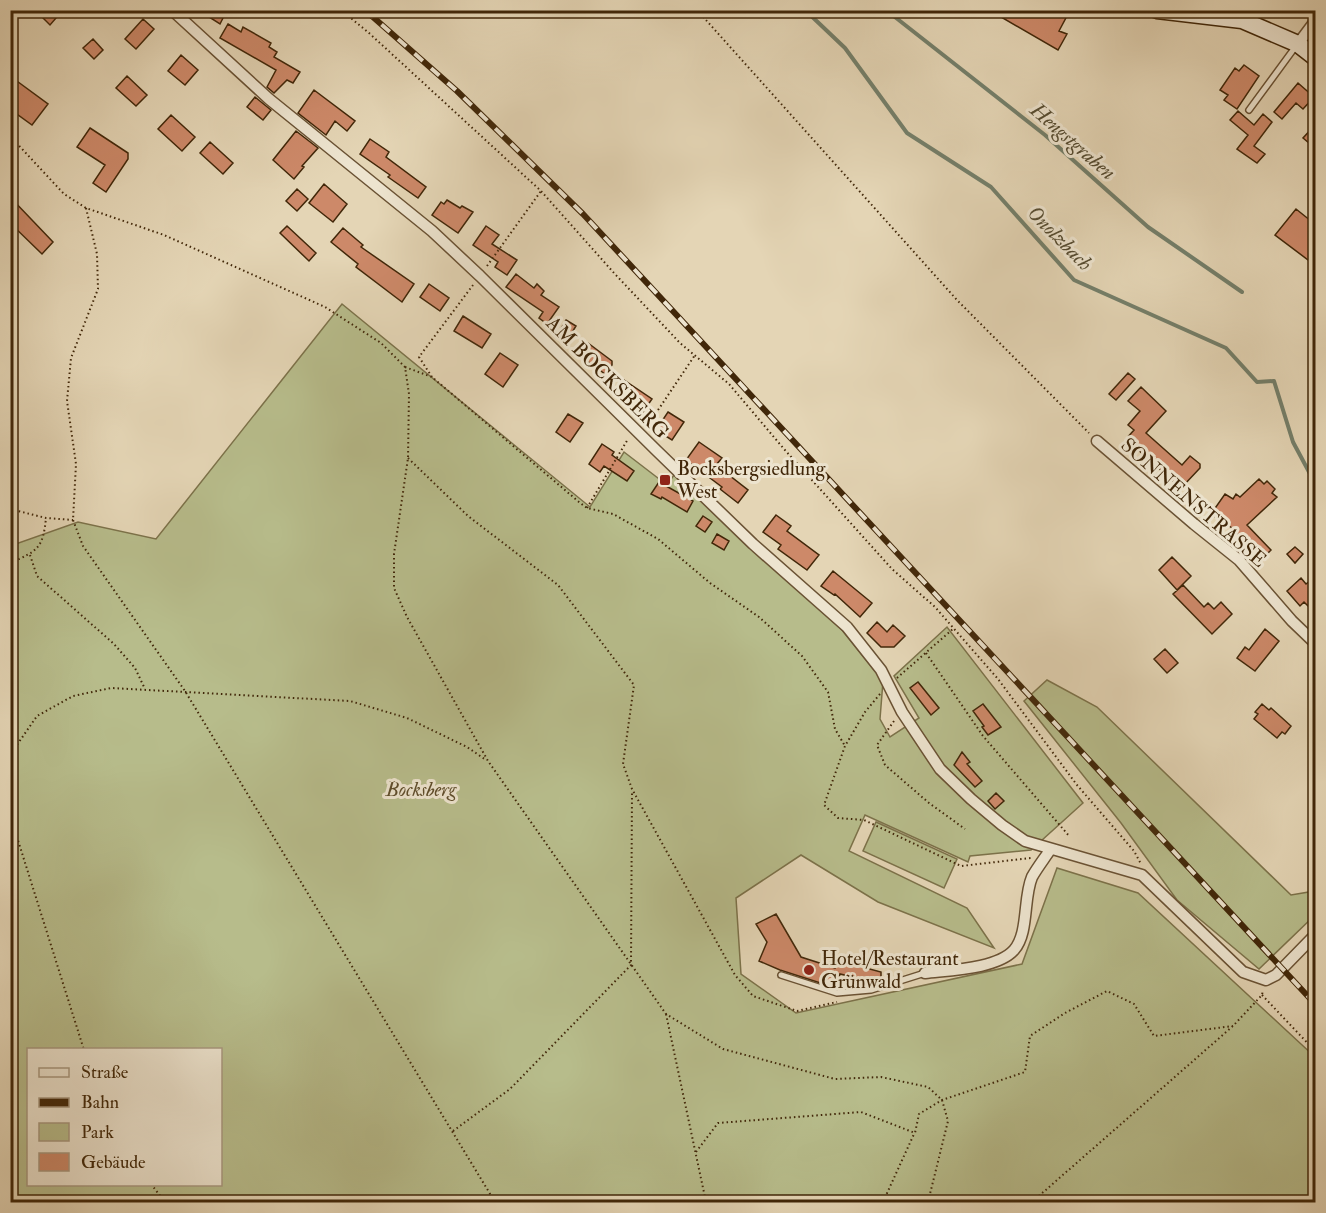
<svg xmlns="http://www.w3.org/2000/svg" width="1326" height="1213" viewBox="0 0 1326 1213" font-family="'IM FELL Double Pica',serif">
  <rect width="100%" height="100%" fill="#e4d5b5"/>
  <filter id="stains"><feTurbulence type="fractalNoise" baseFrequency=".00333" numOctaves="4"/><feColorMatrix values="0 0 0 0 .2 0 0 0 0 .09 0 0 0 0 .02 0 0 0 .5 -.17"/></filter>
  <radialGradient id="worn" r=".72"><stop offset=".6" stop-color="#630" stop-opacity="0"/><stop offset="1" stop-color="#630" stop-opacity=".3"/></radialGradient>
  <path fill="#b7bc8b" stroke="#7c724a" stroke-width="1.5" fill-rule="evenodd" d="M342 304 590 507 624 452 667 485 674 475 842 630 883 681 880 719 890 737 919 718 894 676 947 627 1083 803 1031 850 970 856 968 862 865 815 849 851 967 908 994 948 878 902 801 855 736 898 741 974 796 1013 1022 964 1057 868 1138 893 1315 1057V1202H11L10 546 78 522 156 539ZM28 1050H220V1184H28Z
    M1047 680 1097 707 1291 895 1315 891V915L1259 969 1177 900 1121 823 1024 701Z
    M876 822 957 859 944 888 863 851Z"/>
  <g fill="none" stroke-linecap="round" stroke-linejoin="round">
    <path stroke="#747f6a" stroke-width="4" d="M805 10 845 48 907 133 991 187 1074 280 1226 348 1257 382 1274 381 1293 442 1316 485
      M886 10 1045 135 1148 227 1242 292"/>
  </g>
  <path fill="#cd8969" stroke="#412709" stroke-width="1.5" d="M35 10H63L50 25Z
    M198 10H227L220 24Z
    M989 10H1061L1068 14 1059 31 1067 34 1058 50Z
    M143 19 154 29 136 49 125 39Z
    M228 24 241 32 243 27 271 43 269 47 277 52 274 57 300 72 293 83 287 80 274 93 267 87 276 70 220 38Z
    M93 39 103 50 94 59 83 48Z
    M181 55 198 70 185 85 168 71Z
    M1244 65 1259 76 1237 109 1224 100 1228 95 1220 90 1235 68 1239 71Z
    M10 76 48 104 32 125 10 109Z
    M127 76 147 95 136 106 116 88Z
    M1298 83 1314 97 1303 109 1296 103 1282 119 1274 112Z
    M314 90 355 121 347 131 335 121 326 135 298 113Z
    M255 97 271 110 263 120 247 107Z
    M1238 111 1254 125 1263 114 1272 122 1254 146 1265 154 1257 163 1237 149 1248 135 1230 120Z
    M171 115 195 137 182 151 158 129Z
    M1316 124V149L1303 138Z
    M90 128 128 153V159L106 192 93 183 105 165 77 147Z
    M296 131 318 148 302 166 304 167 294 179 273 160Z
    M370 139 389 152 386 157 426 187 418 198 388 177 390 175 360 154Z
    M210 142 233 163 223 174 200 153Z
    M324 184 347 204 333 222 309 203Z
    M297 189 308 199 297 211 286 201Z
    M10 197 53 242 42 254 10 223Z
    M447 200 460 208 462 206 473 212 458 233 432 215 441 202 444 204Z
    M1296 209 1316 225V266L1275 235Z
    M287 226 316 253 309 261 280 233Z
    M486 226 499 235 492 244 517 260 507 275 495 267 498 262 473 245Z
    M343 228 363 245 361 247 414 284 402 302 356 267 358 264 331 242Z
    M516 274 534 288 537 284 544 291 541 295 559 307 547 324 539 318 543 312 506 287Z
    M429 284 449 298 440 311 420 297Z
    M463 316 491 334 482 348 454 331Z
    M566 320 576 326 568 339 559 332Z
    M588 343 612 361V365L605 374 579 355Z
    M500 353 518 365 503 387 485 374Z
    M1128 373 1135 379 1116 400 1109 394Z
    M624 380 652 399 643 412 615 392Z
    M1141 387 1166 411 1146 433 1182 465 1190 456 1200 464V468L1183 486 1178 482 1176 484 1126 439 1134 430 1128 425 1140 411 1128 401Z
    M668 412 684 422 672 440 656 430Z
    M568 414 583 423 570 442 556 432Z
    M699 442 722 458 716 465 748 490 738 503 720 489 722 487 686 460Z
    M602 444 614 452 612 455 634 471 627 481 604 466 600 472 589 464Z
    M1259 479 1264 484 1267 481 1275 489 1272 493 1277 497 1247 525 1271 550 1259 562 1243 546 1247 543 1232 528 1211 514 1225 494 1233 499 1236 494 1240 497Z
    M659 482 693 501 687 512 662 497 661 499 651 494Z
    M776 515 791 526 787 531 819 555 807 570 778 549 781 545 763 532Z
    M703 516 712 522 705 532 696 526Z
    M717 534 729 541 724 550 712 543Z
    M1295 547 1303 554 1295 563 1287 554Z
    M1172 557 1191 576 1177 590 1159 570Z
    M833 571 872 603 860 617 835 594 834 595 821 586Z
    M1301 578 1306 584 1311 580 1316 585V614L1304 602 1300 606 1287 591Z
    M1183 585 1204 607 1208 603 1214 609 1221 602 1232 614 1212 634 1173 594Z
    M877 622 887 632 893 625 905 636 894 647H881L867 633Z
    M1265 629 1279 641 1255 671 1237 658 1245 647 1249 650Z
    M1165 649 1178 663 1167 673 1154 659Z
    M918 682 939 708 931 715 910 688Z
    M983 704 1001 727 988 735 982 727 984 726 973 711Z
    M1262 704 1269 710 1271 708 1291 726 1285 734 1282 732 1277 738 1254 719 1258 714 1255 712Z
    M962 752 970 762 967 764 982 781 975 787 954 765Z
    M996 793 1004 801 995 809 988 801Z
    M776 914 801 957 835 968 836 960 881 972V982L861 979 840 974 836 988 780 970 759 961 767 942 756 924Z"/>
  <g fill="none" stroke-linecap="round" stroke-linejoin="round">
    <defs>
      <path id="lane" d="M1249 110 1296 46
        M781 975 837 993 871 990 925 973"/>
      <path id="street" d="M172 10 269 99 432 231 480 276 657 451 753 544 847 627 881 670 902 712 940 769 971 799 1002 825 1025 841 1142 875 1243 972 1266 980 1276 975 1316 934
        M1298 44 1316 20
        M1097 441 1194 524 1239 560 1292 621 1316 644
        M925 973C949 970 997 969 1014 950 1029 933 1023 898 1032 877 1037 868 1044 859 1050 850"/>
      <path id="secondary" d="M1157 10 1242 20 1298 44 1316 58"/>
    </defs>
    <use href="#lane" stroke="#6a5234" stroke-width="8"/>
    <use href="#street" stroke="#6a5234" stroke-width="13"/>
    <use href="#secondary" stroke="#412709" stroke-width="19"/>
    <path stroke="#412709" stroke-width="2" stroke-dasharray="1.5 3" stroke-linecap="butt" d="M341 10 369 33 541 191 614 273 680 343 729 384 784 449 892 569 935 607 998 679 1077 785 1134 851 1141 864
      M697 10 957 300 1089 433
      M10 136 64 194 86 208 164 235 325 307 381 343 405 367 409 394 408 458 394 554V588L407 617 488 761 666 1014 723 1049 835 1079 881 1077 928 1087 942 1100 948 1121 928 1202
      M86 208 97 254 98 289 71 358 67 401 76 464 73 520 83 546 185 691 495 1202
      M487 266 541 191
      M405 367 432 377 579 502 587 508 613 514 658 539 710 583 759 617 802 656 828 692 835 729 845 746
      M432 377 419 357 473 285
      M648 425 695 355
      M408 458 468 516 558 585 634 685 623 764 632 789 735 975 753 996 797 1011 837 1002
      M587 508 628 439
      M10 509 46 518 73 520
      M30 555 37 576 114 644 135 668 145 689
      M10 563C38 551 43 548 46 518
      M926 653 983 736 1070 837
      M897 678 954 628
      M880 694 865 712 845 746 824 805 838 818 864 820 961 866 1031 858
      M894 721 877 745 885 765 929 803 965 829
      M10 770 12 752 37 716 73 696 111 688 350 701 407 718 467 747 486 760
      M10 815 84 1050
      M1262 995 1316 1052
      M666 1014 706 1202
      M453 1131 510 1089 631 965 632 792
      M696 1152 718 1123 861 1112 915 1133 919 1114 942 1100 1025 1072 1030 1036 1065 1013 1107 991 1134 1004 1154 1036 1233 1026
      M151 1184 165 1202
      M883 1202 914 1134
      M1032 1202 1233 1026 1262 995 1263 990"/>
    <use href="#lane" stroke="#ede4cf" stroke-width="5"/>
    <use href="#street" stroke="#ede4cf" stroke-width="10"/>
    <use href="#secondary" stroke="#ede4cf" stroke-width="16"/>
    <defs>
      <path id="rail" d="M365 10 457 91 583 214 1316 1005"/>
    </defs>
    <use href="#rail" stroke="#412709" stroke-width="6"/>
    <use href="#rail" stroke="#ede4cf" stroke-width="4" stroke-dasharray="11" stroke-linecap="butt"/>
  </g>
  <g fill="#8f2418" stroke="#ede4cf" stroke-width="2">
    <rect x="659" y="474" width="12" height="12" rx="3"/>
    <circle cx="809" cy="970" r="6"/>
  </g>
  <g text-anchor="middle" stroke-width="6" stroke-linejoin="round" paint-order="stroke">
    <g font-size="20" fill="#412709" stroke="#ede4cf">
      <text transform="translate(608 377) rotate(45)" y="7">AM BOCKSBERG</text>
      <text transform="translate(1194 502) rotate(41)" y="7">SONNENSTRASSE</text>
    </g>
    <g font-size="20" fill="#412709" stroke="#ede4cf" text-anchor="start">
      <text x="677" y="475">Bocksbergsiedlung<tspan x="677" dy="23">West</tspan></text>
      <text x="821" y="965">Hotel/Restaurant<tspan x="821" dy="23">Grünwald</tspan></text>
    </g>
    <g font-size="20" font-style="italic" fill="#5e4c2a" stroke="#ede4cf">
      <text x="421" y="796">Bocksberg</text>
    </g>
    <g font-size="21" font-style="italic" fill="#564c31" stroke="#ede4cf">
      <text transform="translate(1073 141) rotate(41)" y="7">Hengstgraben</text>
      <text transform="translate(1060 238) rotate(45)" y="7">Onolzbach</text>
    </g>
  </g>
  <rect width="1326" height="1213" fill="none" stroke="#e4d5b5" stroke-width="36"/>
  <rect x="12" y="12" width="1302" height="1189" fill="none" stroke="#412709" stroke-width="3"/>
  <rect x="18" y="18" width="1290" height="1177" fill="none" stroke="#412709" stroke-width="1.5"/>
  <rect x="27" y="1048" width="195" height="138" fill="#ede4cf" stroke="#a89880" stroke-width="1.5"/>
  <rect x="39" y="1068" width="30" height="9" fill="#ede4cf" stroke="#a89880" stroke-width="1.5"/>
  <text x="81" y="1078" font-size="18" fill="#412709">Straße</text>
  <rect x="39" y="1098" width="30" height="9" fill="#412709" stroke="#a89880" stroke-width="1.5"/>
  <text x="81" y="1108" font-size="18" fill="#412709">Bahn</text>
  <rect x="39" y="1123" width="30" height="18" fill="#b7bc8b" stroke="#a89880" stroke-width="1.5"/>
  <text x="81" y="1138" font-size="18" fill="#412709">Park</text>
  <rect x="39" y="1153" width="30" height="18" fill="#cd8969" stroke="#a89880" stroke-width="1.5"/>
  <text x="81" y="1168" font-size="18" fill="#412709">Gebäude</text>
  <rect width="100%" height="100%" filter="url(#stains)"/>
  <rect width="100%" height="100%" fill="url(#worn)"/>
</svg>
